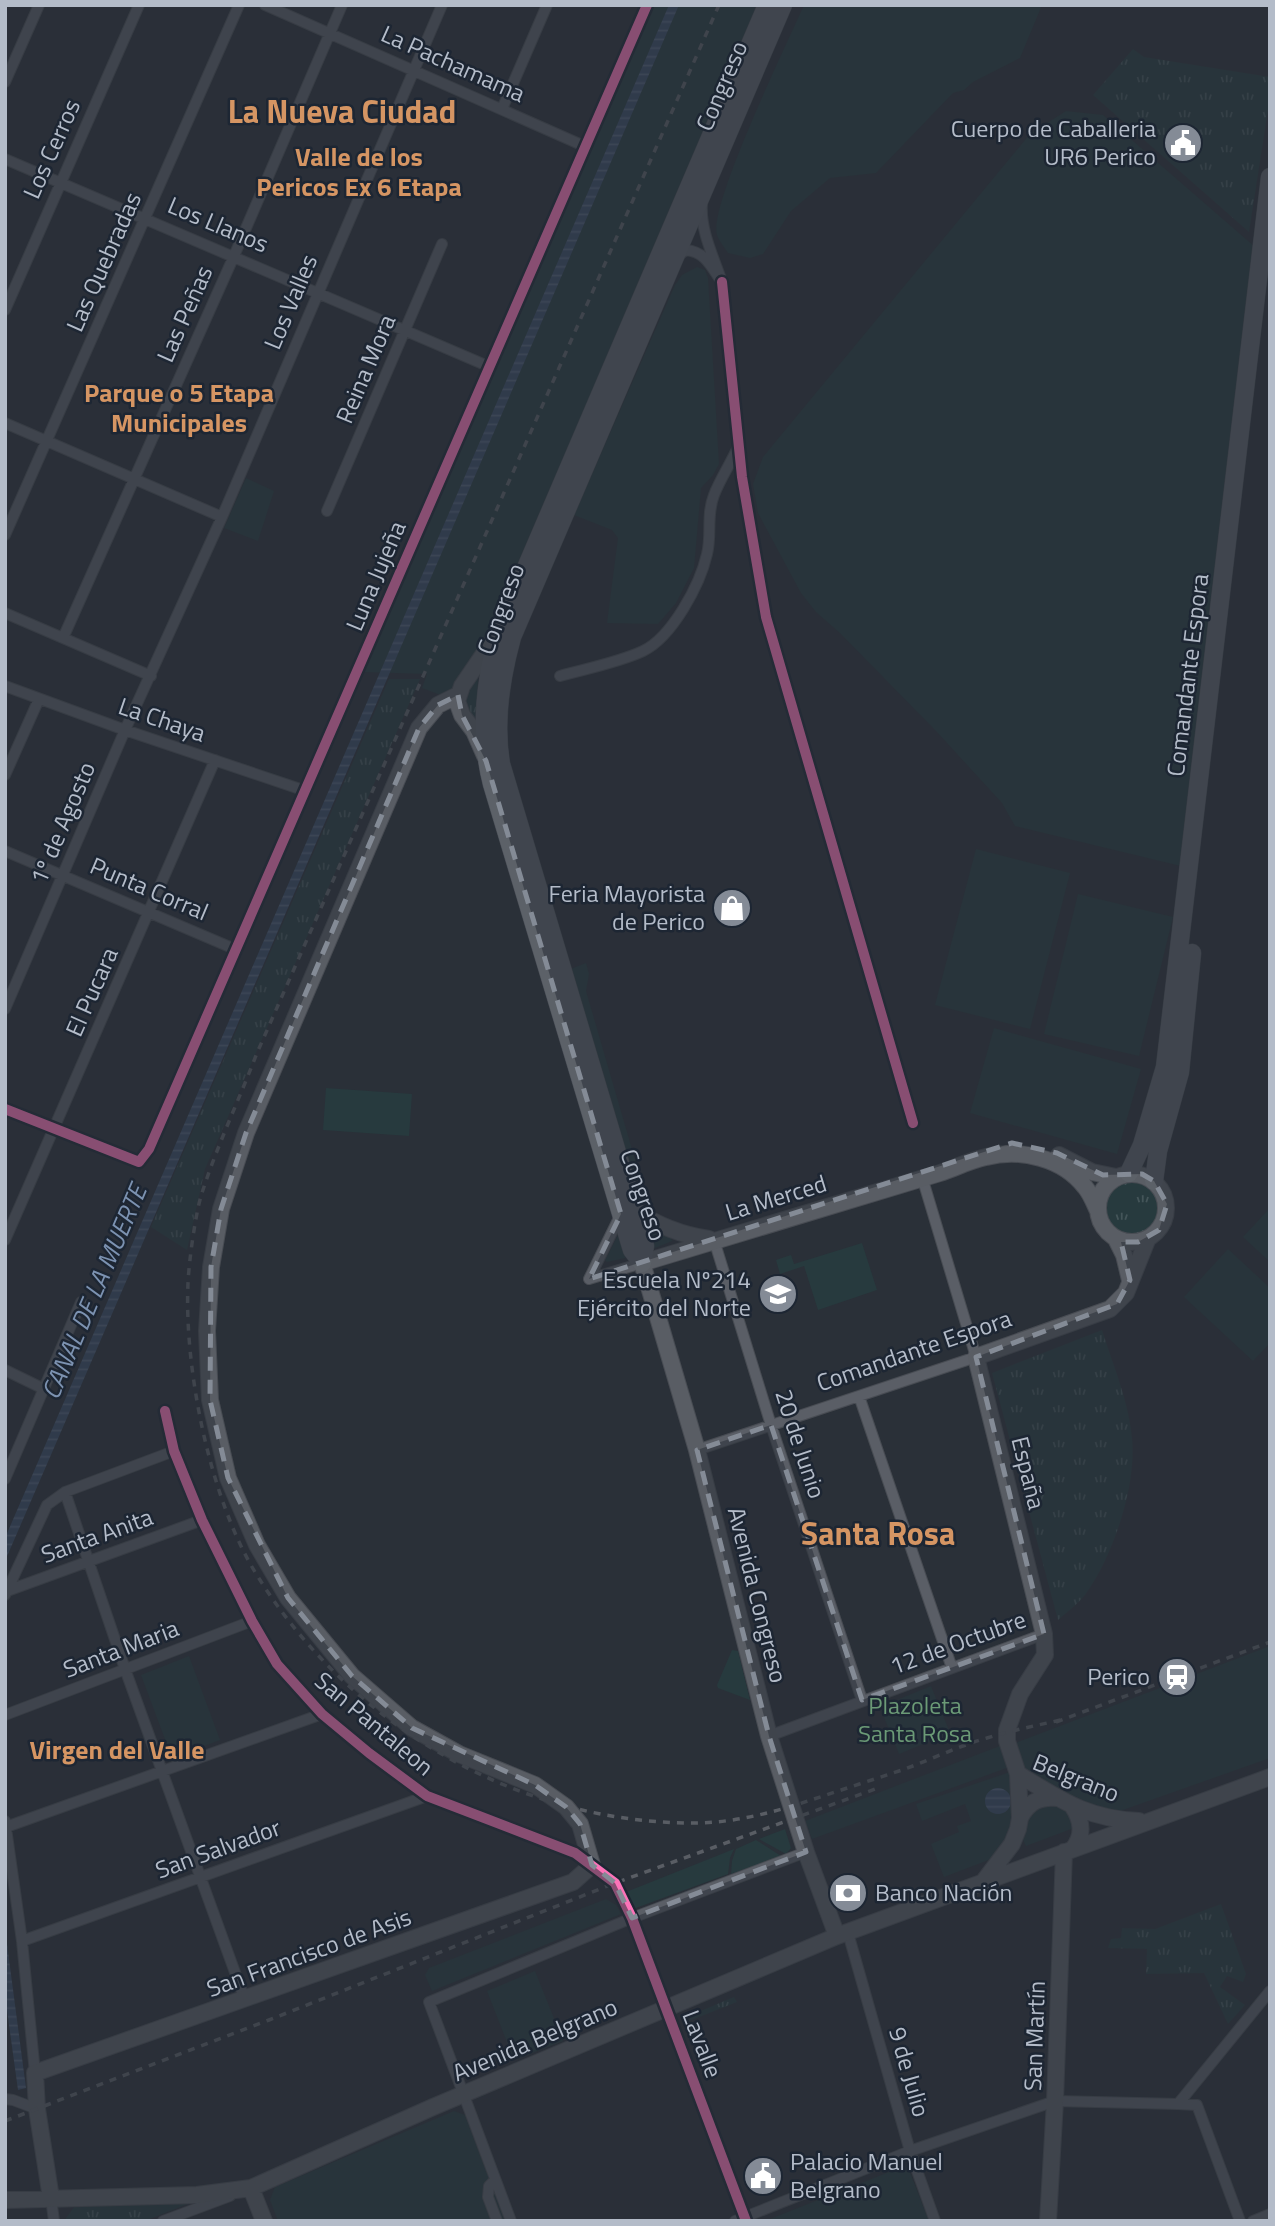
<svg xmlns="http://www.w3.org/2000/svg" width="1275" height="2226" viewBox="0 0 1275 2226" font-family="'Titillium Web',sans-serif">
  <defs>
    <pattern id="grass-tufts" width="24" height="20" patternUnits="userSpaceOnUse" patternTransform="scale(1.75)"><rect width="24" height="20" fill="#273a3e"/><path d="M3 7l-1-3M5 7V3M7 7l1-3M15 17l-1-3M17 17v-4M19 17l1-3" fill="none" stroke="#445559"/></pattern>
    <pattern id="water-rules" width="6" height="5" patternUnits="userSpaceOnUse" patternTransform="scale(1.75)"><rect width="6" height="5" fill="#384963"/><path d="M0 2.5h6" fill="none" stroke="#526178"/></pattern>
  </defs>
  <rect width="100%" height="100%" fill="#2a3038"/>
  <path fill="url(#grass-tufts)" d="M1133 49 1144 57 1270 77V97L1249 232 1093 95Z
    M478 676 477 723C463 708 459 690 478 676Z
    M389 679H420L205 1169 187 1250 151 1227Z
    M1102 1208a29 29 0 1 1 58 0a29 29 0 1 1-58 0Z
    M1102 1330C1113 1365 1129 1402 1132 1438 1137 1485 1113 1557 1085 1595 1078 1604 1067 1612 1058 1620L992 1373Z
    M1221 1904 1246 1974 1243 1982 1227 1976 1220 1987 1245 2005 1228 2024 1204 1973 1146 1974 1147 1949 1108 1948 1111 1939 1121 1938 1122 1928 1155 1929Z
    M734 1997 737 2002 689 2021 691 2015Z
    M192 2202 145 2221H64L77 2203Z"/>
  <path fill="#273a3e" d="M653 5H764L496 633 454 700 422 688 427 674 363 672Z
    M804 5H1042L1020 58 973 82 964 90 953 93 876 173 830 178 791 211 763 254 750 258 728 253C725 248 719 241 717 235 708 206 788 42 804 5Z
    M1066 111 1103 115 1255 247 1185 867 1015 826 1002 803 937 732 840 633 816 612 801 593 758 513 753 484 763 457 1030 134Z
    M697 267 705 270 708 278 719 464 713 475 701 488 694 568 676 603 658 624 607 623 618 538 612 530 574 515 675 285 682 275Z
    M246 478 274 491 258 541 224 528Z
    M976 849 1070 873 1030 1029 935 1005Z
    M1078 894 1173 917 1139 1056 1044 1034Z
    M586 963 589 974 586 991 638 1170 631 1172 568 970Z
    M994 1028 1141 1069 1117 1154 970 1113Z
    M326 1088 412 1094 409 1136 323 1130Z
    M1270 1208V1262L1243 1237Z
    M644 1224 671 1238 672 1241 655 1248 651 1247Z
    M619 1233 627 1255 625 1258 607 1262 605 1260Z
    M862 1243 877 1290 818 1310 804 1266 780 1274 776 1260 791 1255 794 1264Z
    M1228 1249 1270 1288V1343L1253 1361 1184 1297Z
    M1270 1646V1758L1120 1811C1102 1810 1040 1788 1029 1774 1022 1766 1018 1754 1013 1744Z
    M732 1650 738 1651 750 1700 718 1688 717 1685Z
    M189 1656 220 1740 172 1758 141 1675Z
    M931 1686 950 1733 899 1754 880 1707Z
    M1005 1744 1012 1766 812 1839 805 1821Z
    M1013 1771 1016 1817 999 1856 944 1877 931 1844 959 1832 957 1826 971 1821 965 1804 922 1821 916 1804Z
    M1035 1803H1064L1079 1826 1026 1846C1016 1827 1023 1818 1035 1803Z
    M785 1829 791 1848 786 1854 759 1839Z
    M756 1840 781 1856 731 1874 732 1861 736 1849Z
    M734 1849 730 1858 728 1874 633 1909 621 1894Z
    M606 1899 616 1905 621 1914 432 1991 425 1975 429 1968Z
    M535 1971 563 2041 514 2060 487 1991Z
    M454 2111 465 2115 505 2221H278L270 2200 275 2187Z
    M907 2165 929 2221H765Z"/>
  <path fill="url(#water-rules)" d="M669 5H679L5 1561V1538Z
    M985 1801a13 13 0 1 1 26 0a13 13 0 1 1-26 0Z
    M5 1929 26 2088 18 2090 5 1996Z"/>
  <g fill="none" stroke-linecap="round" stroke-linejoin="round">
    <defs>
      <path id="street" d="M265 5 584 146
        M5 82 39 5
        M502 109 547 5
        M5 159 490 367
        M676 257 686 250C706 252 711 267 722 282 714 258 700 230 702 204
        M722 282 742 477 766 617 913 1123
        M5 310 139 5
        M5 423 222 517
        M327 511 442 244
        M5 535 239 5
        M5 613 151 676
        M63 638 234 256 342 5
        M560 676C585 669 620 662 643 651 672 637 700 585 707 554 712 535 706 515 714 495 720 479 731 463 738 447
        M5 686 125 730 306 791
        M5 775 39 699
        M5 851 237 950
        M5 1009 125 730 222 517 442 5
        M5 1109 139 1162 149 1149 647 5
        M5 1240 215 760
        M714 1240 771 1425 862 1700
        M589 1279 621 1214
        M589 1279 642 1263
        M5 1370 44 1389
        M859 1396 952 1668
        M165 1411 174 1451 202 1520 252 1621 277 1664 322 1714 369 1753 427 1796 575 1853 615 1883 632 1918 746 2221
        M697 1450 976 1357 922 1177
        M5 1479 81 1302
        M65 1492 125 1669 245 2000
        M7 1591 202 1520
        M5 1595 47 1505 65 1492 174 1451
        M5 1715 252 1621
        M769 1736 1044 1634
        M5 1821 22 1941 35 2073
        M6 1827 322 1714
        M848 1933 910 2151 935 2221
        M22 1941 427 1796
        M5 2099 13 2100 37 2109
        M1178 2104 1197 2105 1240 2221
        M495 2180 489 2186 488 2197 497 2221
        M51 2198 54 2221
        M163 2221 230 2196
        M511 2221 429 2002 632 1918 806 1852
        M735 2221 910 2151 1055 2101 1178 2104 1270 1991
        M1253 2221 1270 2214"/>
      <path id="secondary" d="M485 756 474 731 462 715 457 701 462 686 494 639
        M1059 1155 1092 1172 1116 1177
        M1098 1208a34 34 0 1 1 68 0a34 34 0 1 1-68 0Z
        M634 1210C658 1226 681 1235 709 1239
        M1116 1239 1124 1255 1130 1280
        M1018 1774C1061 1800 1087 1819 1139 1821
        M1073 1807C1082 1821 1084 1835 1073 1849
        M1020 1818C1028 1802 1040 1796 1058 1798
        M984 1881 1012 1844 1018 1829 1020 1818 1018 1774 1007 1741V1730L1020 1694 1045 1655 1044 1634 976 1357 1110 1309 1126 1293 1148 1238
        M837 1936 806 1852 769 1736 697 1450 642 1263 940 1173C955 1168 971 1160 986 1157 1020 1148 1063 1158 1085 1187 1091 1194 1094 1203 1098 1211
        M251 2188 264 2221
        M51 2198 37 2109 35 2073 573 1882 592 1865 580 1824 566 1807 535 1785 459 1754 412 1728 352 1676 288 1598 257 1545 228 1478 210 1400 207 1331 211 1267 221 1209 246 1133 419 728 438 705 458 695
        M5 2200 197 2195 251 2188 433 2107 837 1936 1270 1777
        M1048 2221 1055 2101 1064 1852"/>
      <path id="primary" d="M1129 1173 1142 1145 1165 1067 1270 177
        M1154 1181 1158 1151 1180 1072 1192 953
        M642 1263 632 1250 492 784C479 734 485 680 499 631L767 5
        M642 1263 645 1246 501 764C494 723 501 677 512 637L783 5"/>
    </defs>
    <use href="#street" stroke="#484c53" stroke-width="12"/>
    <use href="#secondary" stroke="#484c53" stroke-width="18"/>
    <use href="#primary" stroke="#484c55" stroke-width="19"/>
    <use href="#street" stroke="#5a5e66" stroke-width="10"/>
    <use href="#secondary" stroke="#595d64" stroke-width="16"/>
    <use href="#primary" stroke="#5c6168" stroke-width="18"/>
    <path stroke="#595d64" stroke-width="3.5" stroke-dasharray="7 7" stroke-linecap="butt" d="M719 5 257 1053C239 1100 216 1148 201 1196 195 1217 189 1261 188 1283 184 1369 210 1498 255 1572 347 1723 515 1823 693 1823 735 1823 775 1812 814 1799 844 1789 875 1779 905 1769 932 1759 959 1746 987 1738 1013 1730 1039 1725 1065 1719
      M1056 1722 1270 1642
      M5 2121 269 2020 615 1883 878 1788"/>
    <defs>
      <path id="cycleway" d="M722 282 742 477 766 617 913 1123
        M5 1109 139 1162 149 1149 647 5
        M165 1411 174 1451 202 1520 252 1621 277 1664 322 1714 369 1753 427 1796 575 1853 615 1883 632 1918 746 2221"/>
    </defs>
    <use href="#cycleway" stroke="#1d2633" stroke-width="15"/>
    <use href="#cycleway" stroke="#fb73b8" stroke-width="10"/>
  </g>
  <path d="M0 0H1275V2226H0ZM458 695 462 715 486 761 621 1214 589 1279 1012 1143 1057 1153 1103 1175 1142 1174 1154 1181 1167 1204 1159 1230 1138 1242H1121L1130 1280 1117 1304 976 1357 1044 1634 862 1700 771 1425 697 1450 769 1736 806 1852 632 1918 615 1883 592 1865 580 1824 566 1807 535 1785 412 1728 352 1676 288 1598 228 1478 210 1400 211 1267 221 1209 246 1133 419 728 438 705Z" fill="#2a3038" fill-opacity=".55" fill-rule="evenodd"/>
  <path fill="none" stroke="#848b96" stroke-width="5" stroke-dasharray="14 9" stroke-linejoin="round" d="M458 695 462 715 486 761 621 1214 589 1279 1012 1143 1057 1153 1103 1175 1142 1174 1154 1181 1167 1204 1159 1230 1138 1242H1121L1130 1280 1117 1304 976 1357 1044 1634 862 1700 771 1425 697 1450 769 1736 806 1852 632 1918 615 1883 592 1865 580 1824 566 1807 535 1785 412 1728 352 1676 288 1598 228 1478 210 1400 211 1267 221 1209 246 1133 419 728 438 705Z"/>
  <defs>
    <symbol id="civic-disc" viewBox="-11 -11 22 22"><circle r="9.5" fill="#848b96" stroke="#1d2633"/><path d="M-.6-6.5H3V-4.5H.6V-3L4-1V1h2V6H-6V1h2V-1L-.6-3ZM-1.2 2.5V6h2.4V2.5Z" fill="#fff"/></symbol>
    <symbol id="shop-disc" viewBox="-11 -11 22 22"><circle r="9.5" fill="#848b96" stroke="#1d2633"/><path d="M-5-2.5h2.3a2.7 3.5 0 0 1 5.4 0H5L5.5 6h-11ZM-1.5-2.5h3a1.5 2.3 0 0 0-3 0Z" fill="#fff"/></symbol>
    <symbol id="school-disc" viewBox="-11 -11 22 22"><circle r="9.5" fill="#848b96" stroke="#1d2633"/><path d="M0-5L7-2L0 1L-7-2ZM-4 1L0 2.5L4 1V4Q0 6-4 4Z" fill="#fff"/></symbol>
    <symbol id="station-disc" viewBox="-11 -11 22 22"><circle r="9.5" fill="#848b96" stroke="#1d2633"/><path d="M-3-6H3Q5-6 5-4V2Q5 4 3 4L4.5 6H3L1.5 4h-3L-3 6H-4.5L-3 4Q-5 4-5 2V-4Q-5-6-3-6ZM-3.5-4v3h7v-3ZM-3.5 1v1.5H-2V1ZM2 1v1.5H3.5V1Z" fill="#fff"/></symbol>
    <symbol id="bank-disc" viewBox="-11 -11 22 22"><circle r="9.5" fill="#848b96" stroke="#1d2633"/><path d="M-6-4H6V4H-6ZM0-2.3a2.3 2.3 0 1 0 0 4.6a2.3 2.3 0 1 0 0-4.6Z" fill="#fff"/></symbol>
  </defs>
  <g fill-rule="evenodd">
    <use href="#civic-disc" x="1161" y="121" width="44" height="44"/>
    <use href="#shop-disc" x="710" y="886" width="44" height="44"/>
    <use href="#school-disc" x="756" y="1272" width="44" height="44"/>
    <use href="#station-disc" x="1155" y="1655" width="44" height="44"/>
    <use href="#bank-disc" x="826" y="1871" width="44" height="44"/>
    <use href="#civic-disc" x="741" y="2154" width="44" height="44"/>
  </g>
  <g text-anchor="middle" stroke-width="5" stroke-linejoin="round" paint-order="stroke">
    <g font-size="24" fill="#b4bcc9" stroke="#1d2633">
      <text transform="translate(453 64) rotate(24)" y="8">La Pachamama</text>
      <text transform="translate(722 86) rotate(-67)" y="8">Congreso</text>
      <text transform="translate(52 149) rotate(-66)" y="8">Los Cerros</text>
      <text transform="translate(218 225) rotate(23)" y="8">Los Llanos</text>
      <text transform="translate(104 262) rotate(-66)" y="8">Las Quebradas</text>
      <text transform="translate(291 302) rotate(-67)" y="8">Los Valles</text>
      <text transform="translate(185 314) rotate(-66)" y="8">Las Peñas</text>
      <text transform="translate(366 369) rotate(-67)" y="8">Reina Mora</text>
      <text transform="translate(376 576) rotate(-67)" y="8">Luna Jujeña</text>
      <text transform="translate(501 609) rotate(-70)" y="8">Congreso</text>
      <text transform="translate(1188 675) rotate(-83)" y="8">Comandante Espora</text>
      <text transform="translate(162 720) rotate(19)" y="8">La Chaya</text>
      <text transform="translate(63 823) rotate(-67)" y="8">1º de Agosto</text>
      <text transform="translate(149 889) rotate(23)" y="8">Punta Corral</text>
      <text transform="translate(92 992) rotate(-66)" y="8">El Pucara</text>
      <text transform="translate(643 1195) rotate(71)" y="8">Congreso</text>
      <text transform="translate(776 1198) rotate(-17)" y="8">La Merced</text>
      <text transform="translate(914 1351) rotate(-19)" y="8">Comandante Espora</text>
      <text transform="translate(800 1444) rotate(72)" y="8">20 de Junio</text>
      <text transform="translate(1028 1473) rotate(76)" y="8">España</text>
      <text transform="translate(97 1536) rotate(-20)" y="8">Santa Anita</text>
      <text transform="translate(757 1595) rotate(76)" y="8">Avenida Congreso</text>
      <text transform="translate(958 1643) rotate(-20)" y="8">12 de Octubre</text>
      <text transform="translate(121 1649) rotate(-21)" y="8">Santa Maria</text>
      <text transform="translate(374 1724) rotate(40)" y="8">San Pantaleon</text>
      <text transform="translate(1076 1778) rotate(22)" y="8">Belgrano</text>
      <text transform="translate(218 1849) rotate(-20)" y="8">San Salvador</text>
      <text transform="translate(309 1953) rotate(-20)" y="8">San Francisco de Asis</text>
      <text transform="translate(1035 2036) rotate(-88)" y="8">San Martín</text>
      <text transform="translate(535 2040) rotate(-23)" y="8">Avenida Belgrano</text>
      <text transform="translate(702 2044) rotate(69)" y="8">Lavalle</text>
      <text transform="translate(909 2072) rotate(74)" y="8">9 de Julio</text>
    </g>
    <g font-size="24" fill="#b4bcc9" stroke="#1d2633" text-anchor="end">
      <text x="1156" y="137">Cuerpo de Caballeria<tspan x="1156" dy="28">UR6 Perico</tspan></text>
      <text x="705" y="902">Feria Mayorista<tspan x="705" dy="28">de Perico</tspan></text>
      <text x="751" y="1288">Escuela Nº214<tspan x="751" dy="28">Ejército del Norte</tspan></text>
      <text x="1150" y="1685">Perico</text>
      <text x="875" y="1901" text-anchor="start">Banco Nación</text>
      <text x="790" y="2170" text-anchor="start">Palacio Manuel<tspan x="790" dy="28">Belgrano</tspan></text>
    </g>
    <g font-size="24" fill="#6b9a76" stroke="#1d2633">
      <text x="915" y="1714">Plazoleta<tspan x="915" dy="28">Santa Rosa</tspan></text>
    </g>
    <g font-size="26" font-weight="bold" fill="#d59563" stroke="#1d2633">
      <text x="359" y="166">Valle de los<tspan x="359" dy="30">Pericos Ex 6 Etapa</tspan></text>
      <text x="179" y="402">Parque o 5 Etapa<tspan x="179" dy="30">Municipales</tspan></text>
      <text x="117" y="1759">Virgen del Valle</text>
    </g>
    <g font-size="26" font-style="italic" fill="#7c92b1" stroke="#1d2633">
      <text transform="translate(94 1292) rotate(-67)" y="9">CANAL DE LA MUERTE</text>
    </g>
    <g font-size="32" font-weight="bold" fill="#d59563" stroke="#1d2633">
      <text x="342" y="123">La Nueva Ciudad</text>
      <text x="878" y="1545">Santa Rosa</text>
    </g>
  </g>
  <rect width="1275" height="2226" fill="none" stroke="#b4bcc9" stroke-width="14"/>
</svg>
